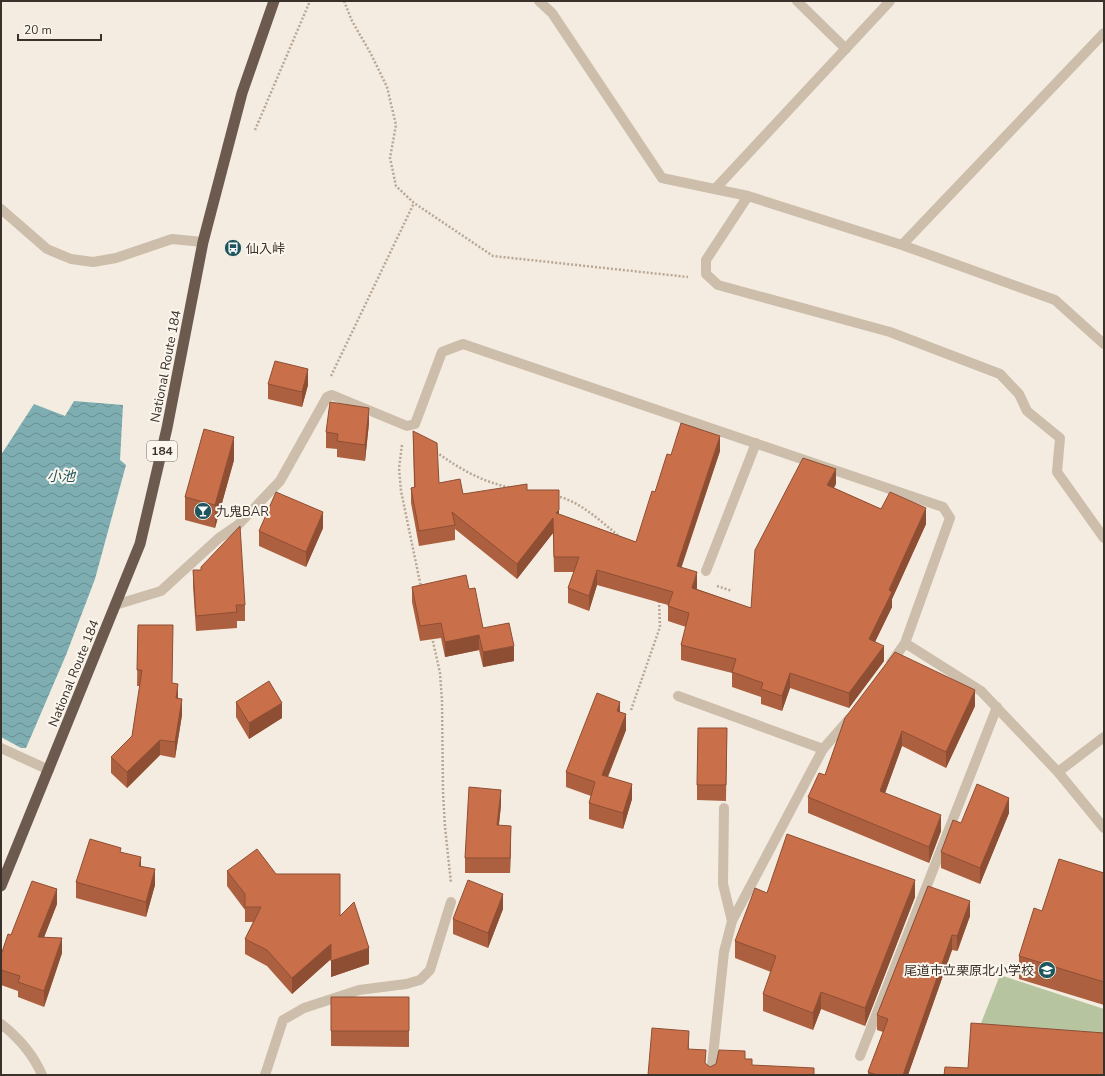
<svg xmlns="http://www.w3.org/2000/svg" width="1105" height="1076" viewBox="0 0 1105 1076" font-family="'Nunito Sans','Noto Sans JP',sans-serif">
  <defs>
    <pattern id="water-waves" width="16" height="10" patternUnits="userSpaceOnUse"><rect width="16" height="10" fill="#7eadb2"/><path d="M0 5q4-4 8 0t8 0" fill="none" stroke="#688d91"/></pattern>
  </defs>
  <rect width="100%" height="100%" fill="#f4ece0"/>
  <path fill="#b6c49f" d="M1000 975 1104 1009V1055L972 1046Z"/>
  <path fill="url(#water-waves)" d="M74 401 123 405 120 460 126 465 95 579 66 655 26 748H21L1 737V455L34 404 65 416Z"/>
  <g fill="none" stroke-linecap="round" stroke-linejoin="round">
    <path stroke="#b9a795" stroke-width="2.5" stroke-dasharray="2 2" stroke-linecap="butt" d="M344 1 352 21 371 54 387 87 396 125 390 158 396 186 414 203 493 256 688 277
      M255 130 310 1
      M331 376 414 203
      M402 445 399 468 401 491 421 587
      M436 452C460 469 482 482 512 488
      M556 496C580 501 600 521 619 536
      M717 586 732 591
      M432 637 440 673 442 701 443 792 445 827 451 883
      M631 710 660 627 659 601"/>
    <path stroke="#cdbdab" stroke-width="10" d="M678 696 823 749
      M724 808 723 884 732 921"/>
    <path stroke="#cdbdab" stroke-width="10" d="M539 1 552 13 662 178 748 196 902 245 1055 300 1104 344
      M797 1 846 49
      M716 188 890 1
      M748 196 706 260V274L718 285 890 332 1000 374 1019 394 1027 411 1060 438 1057 472 1104 538
      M902 245 1104 33
      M706 571 756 443
      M115 605 161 591 219 538 238 525 280 481 327 397 332 395 407 426 415 424 442 352 463 344 943 507 950 518 905 643 891 663
      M905 643 981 691 1058 772 1104 828
      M1 748 49 770
      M1058 772 1104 737
      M1 1024C19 1038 33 1054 42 1075
      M860 1056 997 707
      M265 1075 283 1020 304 1008 359 990 406 984 420 980 430 970 451 902
      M711 1075 724 952 732 921 823 749 850 718"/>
    <path stroke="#cdbdab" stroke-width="10" d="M1 209 47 249 71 259 93 262 116 258 172 239 203 242"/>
    <path stroke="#6c5a4f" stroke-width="11" d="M1 886 140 544 167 428 203 242 242 93 274 1"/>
  </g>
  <path fill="#ad6040" d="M268 384 308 385 302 407 268 399Z
    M369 423 365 461 337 457V449L326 448V432Z
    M413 431 439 483 463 494 527 490 559 514 636 542 655 492 671 455 720 451 681 567 697 587V589L751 608 836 484 834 488 881 509 926 524 892 599V607L875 642 884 661 849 708 790 688 782 711 761 704V697L732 687V673L681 660V645L686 627 668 621V605L597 585 589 611 568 603V588L574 572H554L553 533 517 579 455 529V540L419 546 411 503V488L414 487Z
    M234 460 215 528 185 520V497Z
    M323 528 306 567 259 546V531Z
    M201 567 245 605V621H237V628L196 631 193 586V570H201Z
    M412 587 469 589 483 628 514 661 483 667 479 650 445 657 441 638 420 641 412 602Z
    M138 625 172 683 178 699 182 715 175 758 160 755 127 788 111 773V757L132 736 140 686H137Z
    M236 702 282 718 249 739 236 717Z
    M975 706 946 768 902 746 885 793 941 831 929 863 808 813V797L825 775 845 718Z
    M620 712 626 730 608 777 632 799 623 829 589 819V803L591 796 566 787V772Z
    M727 728 726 801 697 800V785Z
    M501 805 499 825 511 841 510 873H465V858Z
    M1009 813 980 884 941 868V852L961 823Z
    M121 852 141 866 155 885 146 917 76 898V882Z
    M227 871 276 874 340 916 369 964 331 977V959L292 994 267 966 245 954V939L253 922H245V910L227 886Z
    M1104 873V1005L1019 979V956L1042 911Z
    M928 886 970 916 958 950 957 951 952 950 908 1075H868V1072L883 1032 877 1030V1015Z
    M767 893 915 897 865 1026 821 1009 813 1030 763 1011V994L771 972 735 958V941Z
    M57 904 44 937 62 953 44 1007 18 997V991L1 985V955L11 935Z
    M503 909 488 948 453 934V919Z
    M331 997H409V1047L331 1046Z"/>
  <path fill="#8d4e34" d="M308 369V385L302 407V392Z
    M369 408V423L365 461V445Z
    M720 436V451L677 581V566Z
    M234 437V460L215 528V505Z
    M836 469V484L827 500V485Z
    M559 490V525L556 513Z
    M926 508V524L892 599V607L869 654V639L889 590Z
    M323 512V528L306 567V552Z
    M553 518V533L517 579V564Z
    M597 570V585L589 611V596Z
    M697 572V587L692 603V588Z
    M479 635V650L445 657V642Z
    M514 646V661L483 667V652Z
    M884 646V661L849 708V693Z
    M790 673V688L782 711V696Z
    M178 684V699L176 698Z
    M975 690V706L946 768V752Z
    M182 699V715L175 758V742Z
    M620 702V717L617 711Z
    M282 703V718L249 739V723Z
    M626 714V730L602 791V775Z
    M902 731V746L880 807V791Z
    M160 740V755L127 788V772Z
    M632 784V799L623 829V813Z
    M501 790V805L497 841V825Z
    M1009 798V813L980 884V868Z
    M941 815V831L929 863V847Z
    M511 826V841L510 873V858Z
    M141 857V872L139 866Z
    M155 869V885L146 917V902Z
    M915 880V897L865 1026V1008Z
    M57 889V904L38 953V937Z
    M503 894V909L488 948V933Z
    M970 901V916L957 951V936Z
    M952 935V950L908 1075H903Z
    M62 938V953L44 1007V991Z
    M331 944V959L292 994V978Z
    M369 948V964L331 977V961Z
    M821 992V1009L813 1030V1013Z
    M689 1031V1046L688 1064V1049Z"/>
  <path fill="#c9704a" stroke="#8d4e34" d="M275 361 308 369 302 392 268 384Z
    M330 402 369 408 365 445 337 441 338 434 326 432Z
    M681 423 720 436 677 566 697 572 692 588 751 608 755 550 803 458 836 469 827 485 881 509 890 492 926 508 889 590 892 592 869 639 884 646 849 693 790 673 782 696 761 689 763 683 732 672 736 659 681 645 689 613 668 606 673 592 597 570 589 596 568 588 579 557H554L553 518 517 564 452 512 455 525 419 531 411 488 415 487 413 431 437 443 439 483 460 479 463 494 527 484V490H559V510L556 513 636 542 652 491 655 492 667 454 671 455Z
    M204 429 234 437 215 505 185 497Z
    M276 492 323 512 306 552 259 531Z
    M240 526 245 605H236L237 612 196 616 193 570H201V567Z
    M466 575 469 589 475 588 483 628 509 623 514 646 483 652 479 635 445 642 441 623 420 626 412 587Z
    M138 625H173L172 683 178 684 176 698 182 699 175 742 160 740 127 772 111 757 132 736 142 670H137Z
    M895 652 975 690 946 752 902 731 880 791 941 815 929 847 808 797 819 773 825 775 845 718Z
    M269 681 282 703 249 723 236 702Z
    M597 693 620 702 617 711 626 714 602 775 632 784 623 813 589 803 595 782 566 772Z
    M698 728H727L726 785H697Z
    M977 784 1009 798 980 868 941 852 953 820 961 823Z
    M469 787 501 790 497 825 511 826 510 858H465Z
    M787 834 915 880 865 1008 821 992 813 1013 763 994 776 956 735 941 755 888 767 893Z
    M90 839 121 848 120 852 141 857 139 866 155 869 146 902 76 882Z
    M257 849 276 874H340V916L354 902 369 948 331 961V944L292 978 267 950 245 939 261 907H245V894L227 871Z
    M1059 859 1104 873V982L1019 956 1034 908 1042 911Z
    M468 880 503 894 488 933 453 919Z
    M32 881 57 889 38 937 62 938 44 991 18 982 20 976 1 970V955L8 934 11 935Z
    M928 886 970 901 958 934 957 936 952 935 903 1075H877L868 1072 888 1019 877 1015Z
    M331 997H409V1031H331Z
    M971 1023 1104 1033V1075H944L945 1067 968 1068Z
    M652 1028 689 1031 688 1049 706 1050 705 1063 710 1067 716 1064 719 1050 745 1051V1059H752V1065L814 1068V1075H648Z"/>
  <defs>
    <symbol id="bus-disc" viewBox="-11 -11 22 22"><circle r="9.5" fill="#1f565e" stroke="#fbf6ed"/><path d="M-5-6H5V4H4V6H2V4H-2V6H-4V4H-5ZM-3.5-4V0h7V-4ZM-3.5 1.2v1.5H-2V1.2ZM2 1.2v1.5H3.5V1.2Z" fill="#fff"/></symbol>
    <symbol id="bar-disc" viewBox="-11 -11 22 22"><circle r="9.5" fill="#1f565e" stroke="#fbf6ed"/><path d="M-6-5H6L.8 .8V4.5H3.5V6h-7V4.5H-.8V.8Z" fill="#fff"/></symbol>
    <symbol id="school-disc" viewBox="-11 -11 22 22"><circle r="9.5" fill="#1f565e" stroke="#fbf6ed"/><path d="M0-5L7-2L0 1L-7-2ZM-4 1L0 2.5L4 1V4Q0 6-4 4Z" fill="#fff"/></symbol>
  </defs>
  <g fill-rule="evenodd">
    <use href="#bus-disc" x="223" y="238" width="20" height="20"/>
    <use href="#bar-disc" x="193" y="501" width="20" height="20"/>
    <use href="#school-disc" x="1037" y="960" width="20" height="20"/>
  </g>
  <g text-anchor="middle" stroke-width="4" stroke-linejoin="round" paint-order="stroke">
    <rect fill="#fbf6ed" stroke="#756c65" stroke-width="1" x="147" y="441" width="30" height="20" rx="3"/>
    <g font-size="12" font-weight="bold" fill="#3b312b">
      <text x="162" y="455">184</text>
    </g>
    <g font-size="13" fill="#3b312b" stroke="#fbf6ed" text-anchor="start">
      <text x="246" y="253">仙入峠</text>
      <text x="216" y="516">九鬼BAR</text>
      <text x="1034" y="975" text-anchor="end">尾道市立栗原北小学校</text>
    </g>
    <g font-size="13" fill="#3b312b" stroke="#fbf6ed">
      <text transform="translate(165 366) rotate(-79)" y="5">National Route 184</text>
      <text transform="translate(73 673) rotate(-68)" y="5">National Route 184</text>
    </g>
    <g font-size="14" font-style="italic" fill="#1f565e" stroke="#fbf6ed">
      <text x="61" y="481">小池</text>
    </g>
  </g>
  <rect width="1105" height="1076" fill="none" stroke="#3b312b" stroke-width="4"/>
  <path d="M18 34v6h83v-6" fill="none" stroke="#3b312b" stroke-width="2"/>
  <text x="24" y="34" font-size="12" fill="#3b312b" stroke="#fbf6ed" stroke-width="3" paint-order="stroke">20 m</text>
</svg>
